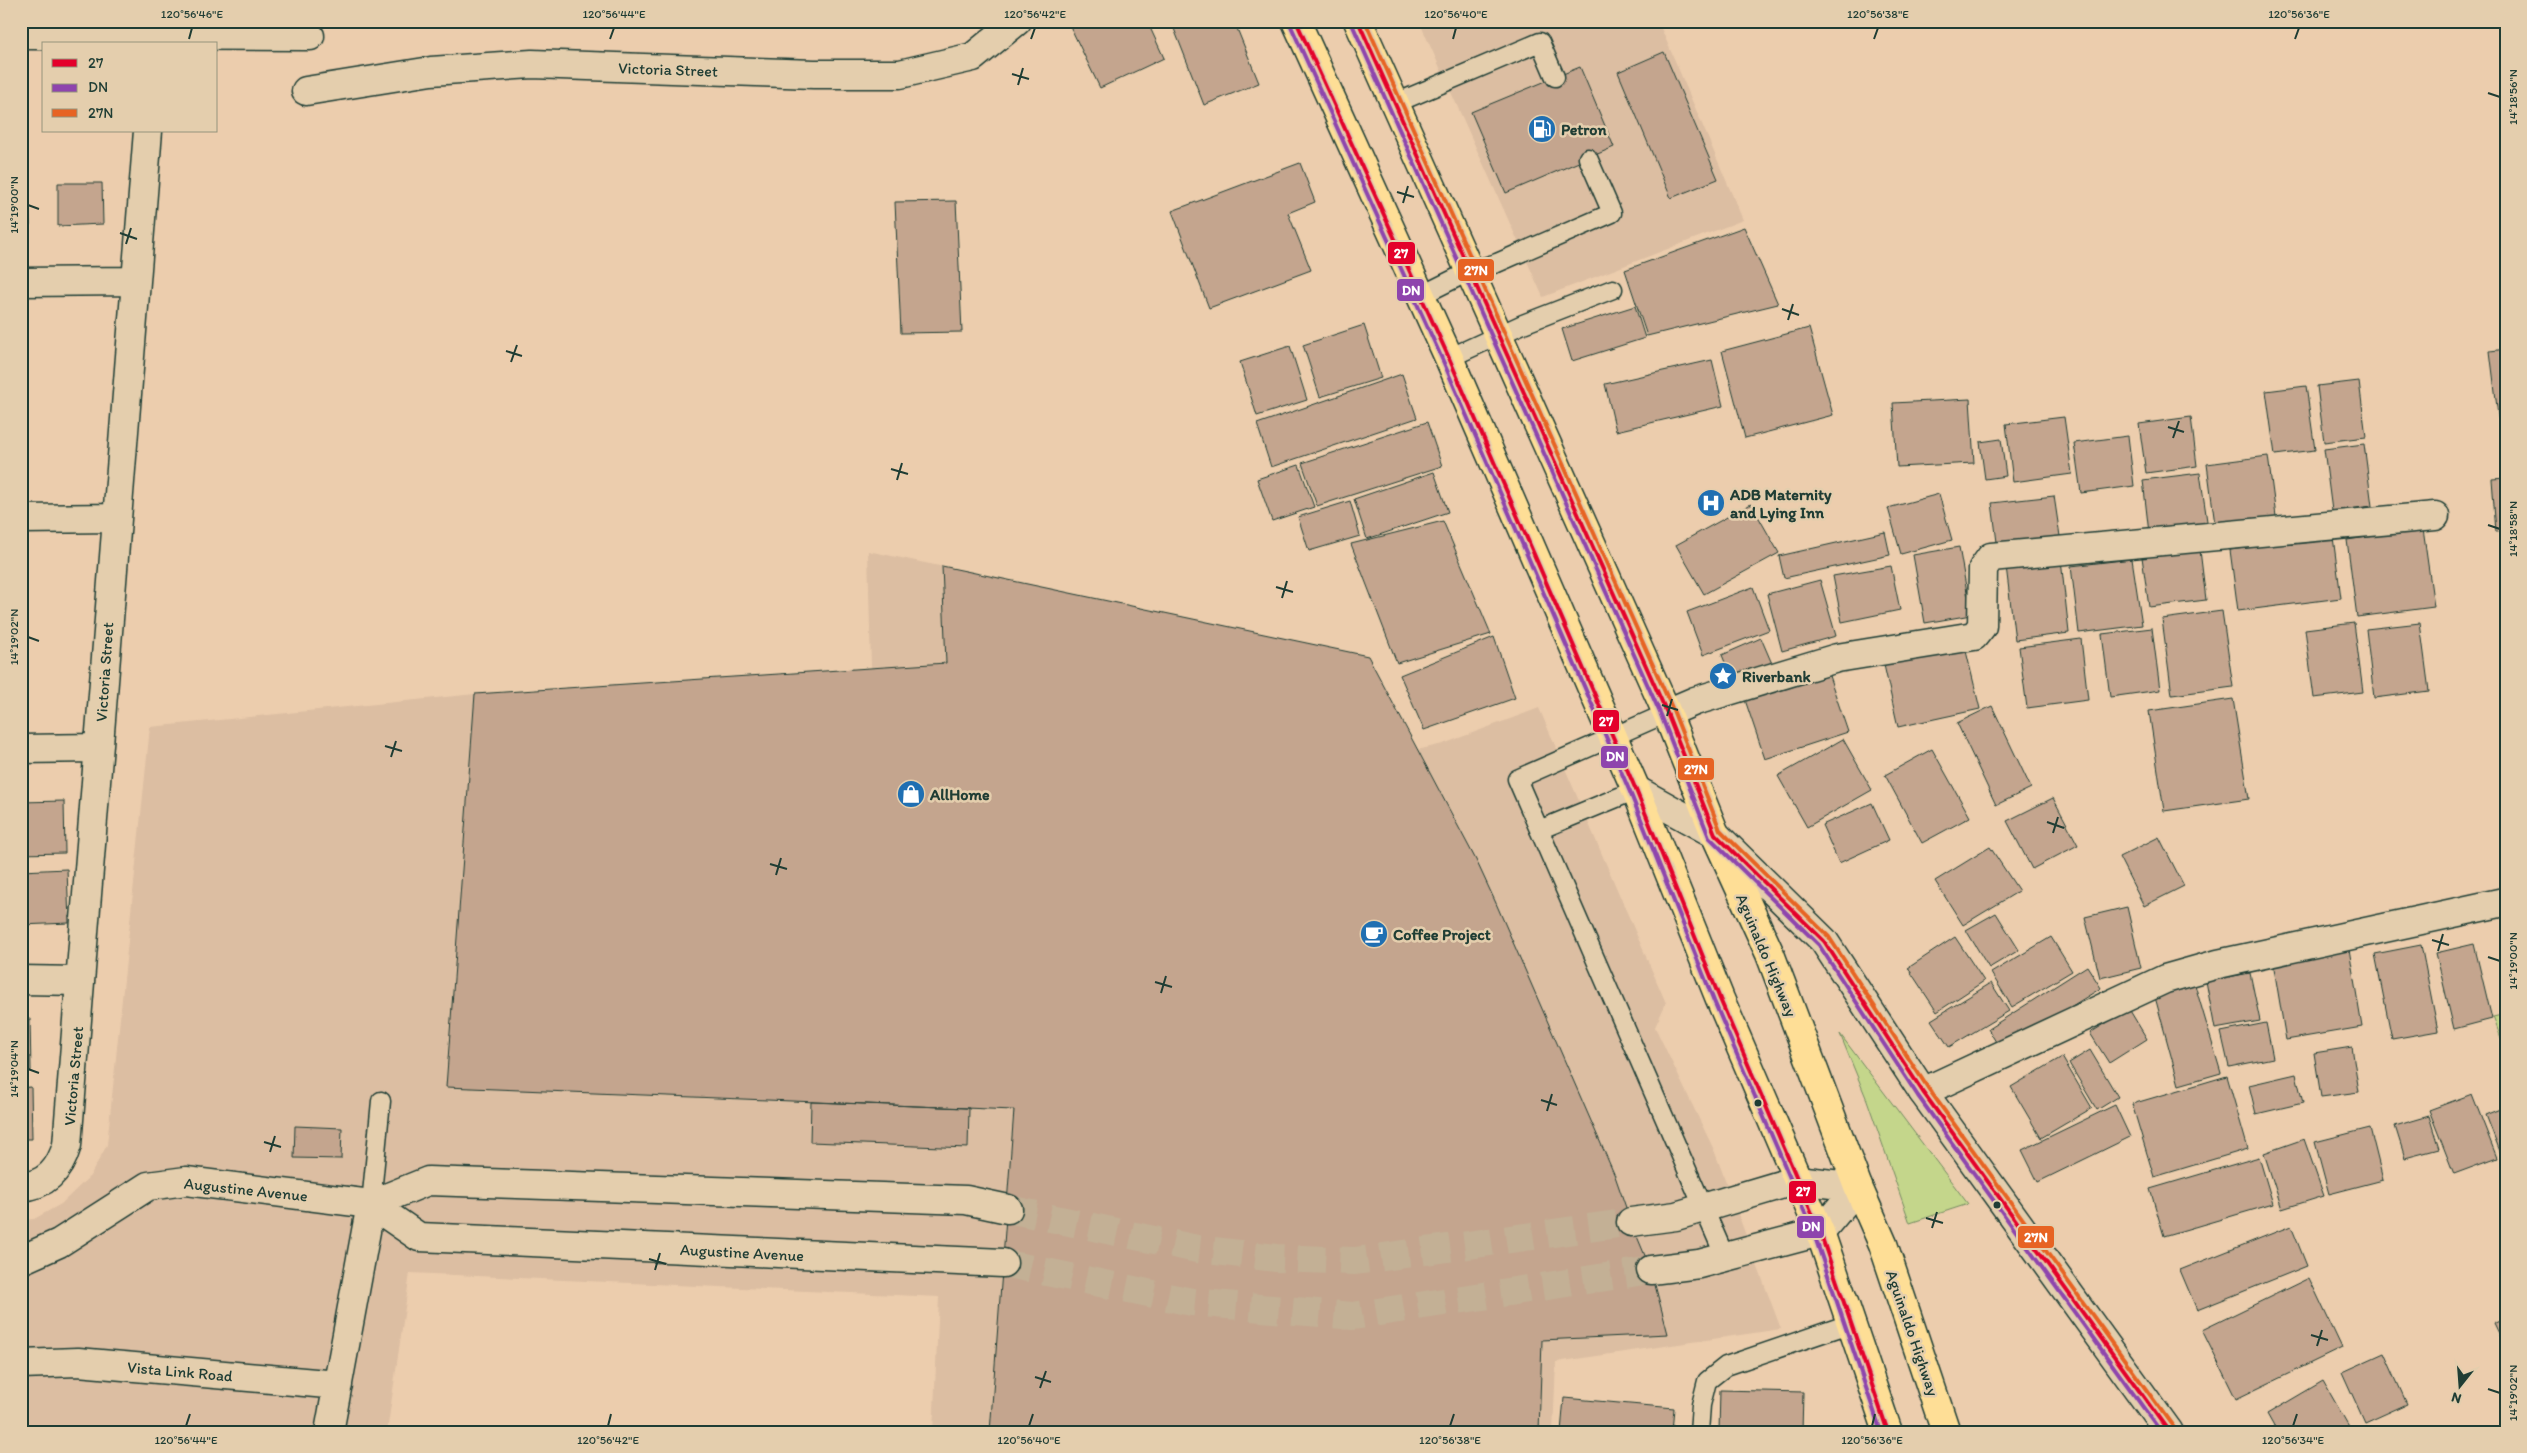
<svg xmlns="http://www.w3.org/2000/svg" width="2527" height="1453" viewBox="0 0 2527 1453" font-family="Itim,sans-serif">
  <rect width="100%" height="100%" fill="#eccdad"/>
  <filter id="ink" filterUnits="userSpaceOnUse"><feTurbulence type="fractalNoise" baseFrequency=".02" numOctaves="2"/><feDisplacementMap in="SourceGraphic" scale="10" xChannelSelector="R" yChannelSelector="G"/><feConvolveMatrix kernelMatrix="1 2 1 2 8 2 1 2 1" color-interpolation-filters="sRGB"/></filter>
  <g filter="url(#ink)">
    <path fill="#dcbea2" d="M1419 21H1658L1743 220 1543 297Z
      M868 551 1368 656 1417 750 1443 744 1539 708 1666 1003 1655 1027 1714 1150 1781 1329 1556 1362 1553 1432H933L939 1297 410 1273 387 1432H21V1220L34 1219 61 1204 90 1176 107 1145 150 727 475 694 871 668Z"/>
    <path fill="#c4d68b" stroke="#728a60" d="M2506 1014V1051L2493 1017Z
      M1840 1034 1968 1204 1910 1223 1867 1100Z"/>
    <path fill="#c4a58e" stroke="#1f3d34" d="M1081 21H1147L1164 58 1100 88 1070 26Z
      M1171 21H1234L1259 83 1204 105Z
      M1664 52 1718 179 1671 198 1618 72Z
      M1580 67 1614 147 1506 193 1471 112Z
      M1300 163 1315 202 1288 213 1311 270 1209 308 1172 211Z
      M58 183H102L103 224 58 226Z
      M21 185H29L30 225 21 226Z
      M956 201 962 332 901 333 895 202Z
      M1744 227 1778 304 1647 336 1625 270Z
      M1635 306 1645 338 1572 361 1562 329Z
      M1364 325 1381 378 1320 397 1303 345Z
      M1809 328 1833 415 1745 438 1722 351Z
      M1290 346 1307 400 1257 416 1240 362Z
      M2506 349V472H2505L2490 351Z
      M1712 360 1723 406 1616 431 1605 384Z
      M1402 374 1417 418 1271 467 1257 424Z
      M2359 381 2366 437 2324 442 2317 386Z
      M2306 386 2315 450 2275 455 2266 391Z
      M1970 399 1974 463 1897 467 1893 403Z
      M2064 417 2072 474 2013 482 2006 424Z
      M2191 417 2197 466 2146 473 2139 424Z
      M1427 422 1442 466 1317 506 1302 463Z
      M2128 436 2134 486 2081 493 2074 443Z
      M2001 439 2006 476 1985 479 1980 442Z
      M2364 444 2372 506 2332 511 2324 449Z
      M2268 456 2277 524 2216 532 2207 464Z
      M1299 465 1314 507 1272 521 1257 479Z
      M1434 472 1448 512 1367 539 1354 499Z
      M2200 473 2209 535 2150 542 2143 480Z
      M2506 478V531L2496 532 2492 479Z
      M1939 494 1952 540 1901 554 1888 508Z
      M2054 496 2061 543 1998 550 1992 503Z
      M1350 501 1360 536 1309 551 1298 517Z
      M1751 504 1779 553 1704 594 1676 545Z
      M1443 521 1491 634 1397 663 1351 544Z
      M2423 529 2434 607 2357 617 2347 540Z
      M1885 532 1890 555 1784 578 1779 556Z
      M2333 537 2341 598 2238 611 2230 550Z
      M1959 547 1971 615 1925 623 1913 555Z
      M2200 550 2206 600 2149 607 2142 557Z
      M2132 559 2142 625 2079 633 2071 566Z
      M2061 560 2069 633 2015 640 2006 566Z
      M942 566 1368 656 1476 860 1495 901 1615 1176 1631 1222 1651 1270 1668 1334 1542 1340 1539 1432H990L1014 1110 446 1087 475 694 946 663Z
      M1891 566 1900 610 1842 622 1833 576Z
      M1820 580 1836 636 1782 651 1767 594Z
      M1753 587 1769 630 1703 655 1687 612Z
      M2222 611 2233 687 2172 695 2162 619Z
      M2354 623 2363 692 2314 698 2305 629Z
      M2420 623 2429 691 2374 698 2366 629Z
      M2152 628 2160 690 2110 697 2102 634Z
      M1494 637 1515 698 1424 730 1400 675Z
      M1761 638 1773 666 1733 682 1722 655Z
      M2081 639 2088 700 2027 708 2019 647Z
      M1965 647 1980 709 1898 727 1884 665Z
      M1826 667 1848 732 1765 759 1743 694Z
      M2233 699 2249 799 2164 811 2149 711Z
      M1992 706 2031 788 1996 805 1957 723Z
      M1843 739 1872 790 1807 827 1778 776Z
      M1932 749 1970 817 1922 843 1885 775Z
      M2053 798 2078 845 2032 869 2007 821Z
      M64 801 65 853 21 854V802Z
      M1872 803 1889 840 1839 863 1822 825Z
      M2159 837 2184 886 2144 906 2119 857Z
      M1990 847 2019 891 1963 925 1935 881Z
      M67 869 69 923 21 925V871Z
      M2127 907 2141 968 2100 978 2085 917Z
      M1996 913 2019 950 1989 968 1966 930Z
      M1955 937 1984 981 1937 1012 1908 968Z
      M2051 937 2072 971 2012 1007 1991 973Z
      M2474 944 2492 1019 2454 1029 2436 953Z
      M2421 945 2438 1031 2392 1039 2375 954Z
      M2349 949 2362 1027 2286 1040 2273 962Z
      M2087 966 2101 988 2001 1050 1988 1029Z
      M2250 973 2260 1021 2215 1029 2206 981Z
      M1991 983 2009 1011 1949 1047 1931 1020Z
      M2195 985 2221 1073 2179 1085 2155 997Z
      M2129 1009 2147 1039 2109 1063 2090 1033Z
      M21 1019H30L31 1071H21Z
      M2266 1023 2273 1058 2229 1067 2221 1032Z
      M2352 1047 2359 1092 2321 1097 2314 1053Z
      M2090 1050 2118 1097 2097 1110 2069 1063Z
      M2062 1057 2092 1108 2041 1138 2011 1087Z
      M2296 1074 2303 1103 2256 1114 2249 1085Z
      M2227 1076 2248 1149 2154 1177 2132 1104Z
      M31 1087 32 1139H21V1088Z
      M2472 1094 2497 1158 2454 1174 2429 1110Z
      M811 1102 969 1108 968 1148 810 1142Z
      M2115 1105 2130 1137 2038 1182 2022 1150Z
      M2506 1107V1167L2486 1115Z
      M2429 1116 2439 1149 2405 1158 2395 1126Z
      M295 1126 342 1128 341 1159 294 1158Z
      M2370 1128 2383 1180 2329 1194 2315 1142Z
      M2304 1139 2324 1196 2282 1209 2264 1153Z
      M2259 1157 2273 1204 2164 1236 2150 1189Z
      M2291 1226 2307 1266 2197 1310 2180 1270Z
      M2309 1278 2342 1348 2236 1399 2202 1330Z
      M2506 1317V1350L2493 1323Z
      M2384 1353 2407 1404 2365 1423 2342 1372Z
      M2323 1381 2351 1430 2347 1432H2277L2267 1414Z
      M1720 1390 1803 1392 1802 1432H1719Z
      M1564 1398 1674 1408 1672 1432H1561Z"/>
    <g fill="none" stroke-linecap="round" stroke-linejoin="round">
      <path stroke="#c3b095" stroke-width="28" stroke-dasharray="28 14" stroke-linecap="butt" d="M1008 1209 1197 1249 1276 1258 1355 1261 1631 1222
        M1003 1263 1192 1302 1353 1316 1651 1270"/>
      <defs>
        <path id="lane" d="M1396 103 1540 42 1555 77
          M1420 296 1470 271 1497 263 1612 213 1588 158
          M1449 358 1523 324 1613 289
          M1667 713 1517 779 1725 1257
          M1539 830 1636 790
          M371 1204 381 1101
          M1699 1432 1701 1405 1707 1381 1726 1366 1852 1323"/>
        <path id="street" d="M21 35 310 36
          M306 91 431 71 532 64 814 74H900L973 57 1017 21
          M21 282 135 281
          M21 519 116 518
          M1667 713 1695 701 1837 658 1974 636 1982 626 1983 568 1991 557 2435 516
          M21 749 98 748
          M21 980 80 981
          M1923 1092 2165 979 2218 964 2504 902
          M21 1187C47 1185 60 1169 67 1145L148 131
          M371 1204 428 1181 966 1200 1008 1209
          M1631 1222 1676 1216 1797 1180 1858 1187
          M21 1260 59 1243 148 1186 186 1181 371 1204 419 1237 1003 1263
          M1651 1270 1699 1264 1820 1232 1858 1187
          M21 1364 78 1362 338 1385
          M329 1432 371 1204"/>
        <path id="secondary" d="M1636 790 1715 834 1824 941 1923 1092 2169 1432"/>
        <path id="highway" d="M1296 21 1449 358 1636 790 1720 999 1820 1232 1888 1432
          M1358 21 1667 713 1715 834 1770 954 1858 1187 1883 1244 1946 1432"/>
      </defs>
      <use href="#lane" stroke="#1f3d34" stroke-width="21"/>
      <use href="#street" stroke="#1f3d34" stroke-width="31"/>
      <use href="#secondary" stroke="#1f3d34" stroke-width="31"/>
      <use href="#highway" stroke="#1f3d34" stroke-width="31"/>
      <use href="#lane" stroke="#e4cead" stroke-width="18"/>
      <use href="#street" stroke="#e4cead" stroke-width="28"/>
      <use href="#secondary" stroke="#e4cead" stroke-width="28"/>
      <use href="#highway" stroke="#fede96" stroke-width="28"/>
      <defs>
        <path id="bus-1" d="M1296 21 1449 358 1636 790 1720 999 1820 1232 1888 1432
          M1358 21 1667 713 1715 834 1824 941 1923 1092 2169 1432"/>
        <path id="bus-2" d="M1290 24 1443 361 1630 792 1714 1001 1814 1234 1881 1432
          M1352 24 1661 715 1709 837 1819 945 1918 1096 2161 1432"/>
        <path id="bus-3" d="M1365 21 1673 710 1720 830 1829 937 1928 1088 2174 1428"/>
      </defs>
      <use href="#bus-1" stroke="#e4cead" stroke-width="8"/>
      <use href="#bus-2" stroke="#e4cead" stroke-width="8"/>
      <use href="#bus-3" stroke="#e4cead" stroke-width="8"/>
      <use href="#bus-1" stroke="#e4002b" stroke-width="4"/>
      <use href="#bus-2" stroke="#8e44ad" stroke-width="4"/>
      <use href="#bus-3" stroke="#e76323" stroke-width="4"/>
    </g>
  </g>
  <path fill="none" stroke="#1f3d34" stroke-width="2" d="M189 39 192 28M610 39 614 28M1031 39 1035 28M1453 39 1456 28M1874 39 1878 28M2295 39 2299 28M1012 74 1029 79M1018 85 1023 68M2488 93 2500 97M1397 192 1414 197M1403 203 1408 186M28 205 39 209M120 233 137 239M126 244 131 228M1782 309 1799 315M1788 320 1793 304M506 351 522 356M511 362 517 345M2168 427 2184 432M2173 438 2179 421M891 469 908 474M897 480 902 463M2488 525 2500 529M1276 587 1293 592M1282 598 1287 581M28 637 39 641M1662 705 1678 710M1667 716 1672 699M385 746 402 751M391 757 396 741M2047 822 2064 828M2053 833 2058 817M770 864 787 869M776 875 781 858M2432 940 2449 945M2438 951 2443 934M2488 957 2500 961M1155 982 1172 987M1161 993 1166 976M28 1069 39 1073M1541 1100 1557 1105M1547 1111 1552 1094M264 1142 281 1147M270 1152 275 1136M1926 1218 1943 1223M1932 1228 1937 1212M649 1259 666 1264M655 1270 660 1253M2311 1335 2328 1340M2317 1346 2322 1330M1035 1377 1051 1382M1040 1388 1046 1371M2488 1389 2500 1393M186 1426 190 1414M608 1426 611 1414M1029 1426 1033 1414M1450 1426 1454 1414M1872 1426 1875 1414M2293 1426 2297 1414"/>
  <defs>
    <symbol id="fuel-disc" viewBox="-11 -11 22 22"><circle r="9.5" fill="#1f6fb2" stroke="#e4cead"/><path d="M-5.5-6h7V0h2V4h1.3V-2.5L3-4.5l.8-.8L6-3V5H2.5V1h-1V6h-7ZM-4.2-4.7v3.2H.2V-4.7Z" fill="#fff"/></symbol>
    <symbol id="hospital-disc" viewBox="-11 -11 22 22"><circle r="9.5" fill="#1f6fb2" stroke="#e4cead"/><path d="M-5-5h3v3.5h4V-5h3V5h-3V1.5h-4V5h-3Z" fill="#fff"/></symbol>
    <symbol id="sight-disc" viewBox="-11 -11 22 22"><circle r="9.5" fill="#1f6fb2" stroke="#e4cead"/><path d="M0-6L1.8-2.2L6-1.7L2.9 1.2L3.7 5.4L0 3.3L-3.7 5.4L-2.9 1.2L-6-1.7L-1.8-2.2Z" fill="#fff"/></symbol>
    <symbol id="shop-disc" viewBox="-11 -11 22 22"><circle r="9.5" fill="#1f6fb2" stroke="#e4cead"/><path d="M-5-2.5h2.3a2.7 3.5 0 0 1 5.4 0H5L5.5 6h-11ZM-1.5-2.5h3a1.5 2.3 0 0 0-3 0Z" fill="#fff"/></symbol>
    <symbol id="cafe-disc" viewBox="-11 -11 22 22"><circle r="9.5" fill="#1f6fb2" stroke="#e4cead"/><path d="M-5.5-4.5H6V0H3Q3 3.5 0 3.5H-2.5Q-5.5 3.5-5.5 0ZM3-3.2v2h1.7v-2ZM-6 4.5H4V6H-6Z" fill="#fff"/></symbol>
  </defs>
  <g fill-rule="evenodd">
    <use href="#fuel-disc" x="1526" y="113" width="32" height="32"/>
    <use href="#hospital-disc" x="1695" y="487" width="32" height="32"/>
    <use href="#sight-disc" x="1707" y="660" width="32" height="32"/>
    <use href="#shop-disc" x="895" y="778" width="32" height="32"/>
    <use href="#cafe-disc" x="1358" y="918" width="32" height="32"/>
  </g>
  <g fill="#1f3d34" stroke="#e4cead" stroke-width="2">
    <circle cx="1758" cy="1103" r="4.5"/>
    <circle cx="1997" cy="1205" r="4.5"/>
  </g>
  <g text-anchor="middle" stroke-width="5" stroke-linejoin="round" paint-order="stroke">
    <g font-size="16" fill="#1f3d34" stroke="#e4cead">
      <text transform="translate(668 69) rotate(2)" y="6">Victoria Street</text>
      <text transform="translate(104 672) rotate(-86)" y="6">Victoria Street</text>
      <text transform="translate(1767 955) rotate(67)" y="6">Aguinaldo Highway</text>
      <text transform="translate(73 1076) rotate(-85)" y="6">Victoria Street</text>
      <text transform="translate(246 1189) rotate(6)" y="6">Augustine Avenue</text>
      <text transform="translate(742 1252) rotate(3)" y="6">Augustine Avenue</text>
      <text transform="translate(1913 1333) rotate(71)" y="6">Aguinaldo Highway</text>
      <text transform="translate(180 1371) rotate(5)" y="6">Vista Link Road</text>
    </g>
    <g font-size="16" font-weight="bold" fill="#1f3d34" stroke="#e4cead" text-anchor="start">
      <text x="1561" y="135">Petron</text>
      <text x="1730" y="500">ADB Maternity<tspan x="1730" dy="18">and Lying Inn</tspan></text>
      <text x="1742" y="682">Riverbank</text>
      <text x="930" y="800">AllHome</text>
      <text x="1393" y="940">Coffee Project</text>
    </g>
  </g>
  <g stroke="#e4cead" stroke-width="2">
    <rect x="1387" y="241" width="29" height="24" rx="5" fill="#e4002b"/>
    <rect x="1457" y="258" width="38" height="24" rx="5" fill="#e76323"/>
    <rect x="1396" y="278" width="29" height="24" rx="5" fill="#8e44ad"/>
    <rect x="1592" y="709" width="28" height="24" rx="5" fill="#e4002b"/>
    <rect x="1600" y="745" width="29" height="24" rx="5" fill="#8e44ad"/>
    <rect x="1677" y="757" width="38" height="24" rx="5" fill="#e76323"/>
    <rect x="1788" y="1180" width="29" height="24" rx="5" fill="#e4002b"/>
    <rect x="1796" y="1215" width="29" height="24" rx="5" fill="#8e44ad"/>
    <rect x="2017" y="1225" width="38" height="24" rx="5" fill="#e76323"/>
  </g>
  <g font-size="14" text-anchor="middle" font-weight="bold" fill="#fff">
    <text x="1401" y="258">27</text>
    <text x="1476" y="275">27N</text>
    <text x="1411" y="295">DN</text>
    <text x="1606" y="726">27</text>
    <text x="1615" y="761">DN</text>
    <text x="1696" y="774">27N</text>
    <text x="1803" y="1196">27</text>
    <text x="1811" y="1231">DN</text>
    <text x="2036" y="1242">27N</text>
  </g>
  <rect width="2527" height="1453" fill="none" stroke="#e4cead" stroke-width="55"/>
  <rect x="42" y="42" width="175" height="90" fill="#e4cead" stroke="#95947d"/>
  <rect x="52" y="59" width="25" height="8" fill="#e4002b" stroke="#95947d"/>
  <text x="88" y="68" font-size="15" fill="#1f3d34">27</text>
  <rect x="52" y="84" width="25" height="8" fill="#8e44ad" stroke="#95947d"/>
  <text x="88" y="92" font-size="15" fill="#1f3d34">DN</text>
  <rect x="52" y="109" width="25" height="8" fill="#e76323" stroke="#95947d"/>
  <text x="88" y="118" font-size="15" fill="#1f3d34">27N</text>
  <g transform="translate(2460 1386) rotate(197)" stroke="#e4cead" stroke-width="4" paint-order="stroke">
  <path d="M0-4L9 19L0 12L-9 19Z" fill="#1f3d34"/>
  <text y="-8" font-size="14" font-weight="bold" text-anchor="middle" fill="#1f3d34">N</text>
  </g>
  <rect x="28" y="28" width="2472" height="1398" fill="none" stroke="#1f3d34" stroke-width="2"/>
  <g font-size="12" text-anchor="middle" fill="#1f3d34">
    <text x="192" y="18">120°56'46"E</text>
    <text x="614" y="18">120°56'44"E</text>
    <text x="1035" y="18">120°56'42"E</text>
    <text x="1456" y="18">120°56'40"E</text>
    <text x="1878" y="18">120°56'38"E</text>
    <text x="2299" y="18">120°56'36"E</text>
    <text transform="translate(2513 97) rotate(-90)" y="4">14°18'56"N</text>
    <text transform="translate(14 205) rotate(-90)" y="4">14°19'00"N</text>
    <text transform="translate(2513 529) rotate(-90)" y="4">14°18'58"N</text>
    <text transform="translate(14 637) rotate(-90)" y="4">14°19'02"N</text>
    <text transform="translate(2513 961) rotate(-90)" y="4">14°19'00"N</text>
    <text transform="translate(14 1069) rotate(-90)" y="4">14°19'04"N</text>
    <text transform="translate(2513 1393) rotate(-90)" y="4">14°19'02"N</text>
    <text x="186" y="1444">120°56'44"E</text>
    <text x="608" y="1444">120°56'42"E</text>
    <text x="1029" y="1444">120°56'40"E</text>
    <text x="1450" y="1444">120°56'38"E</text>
    <text x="1872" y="1444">120°56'36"E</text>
    <text x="2293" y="1444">120°56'34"E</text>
  </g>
</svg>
